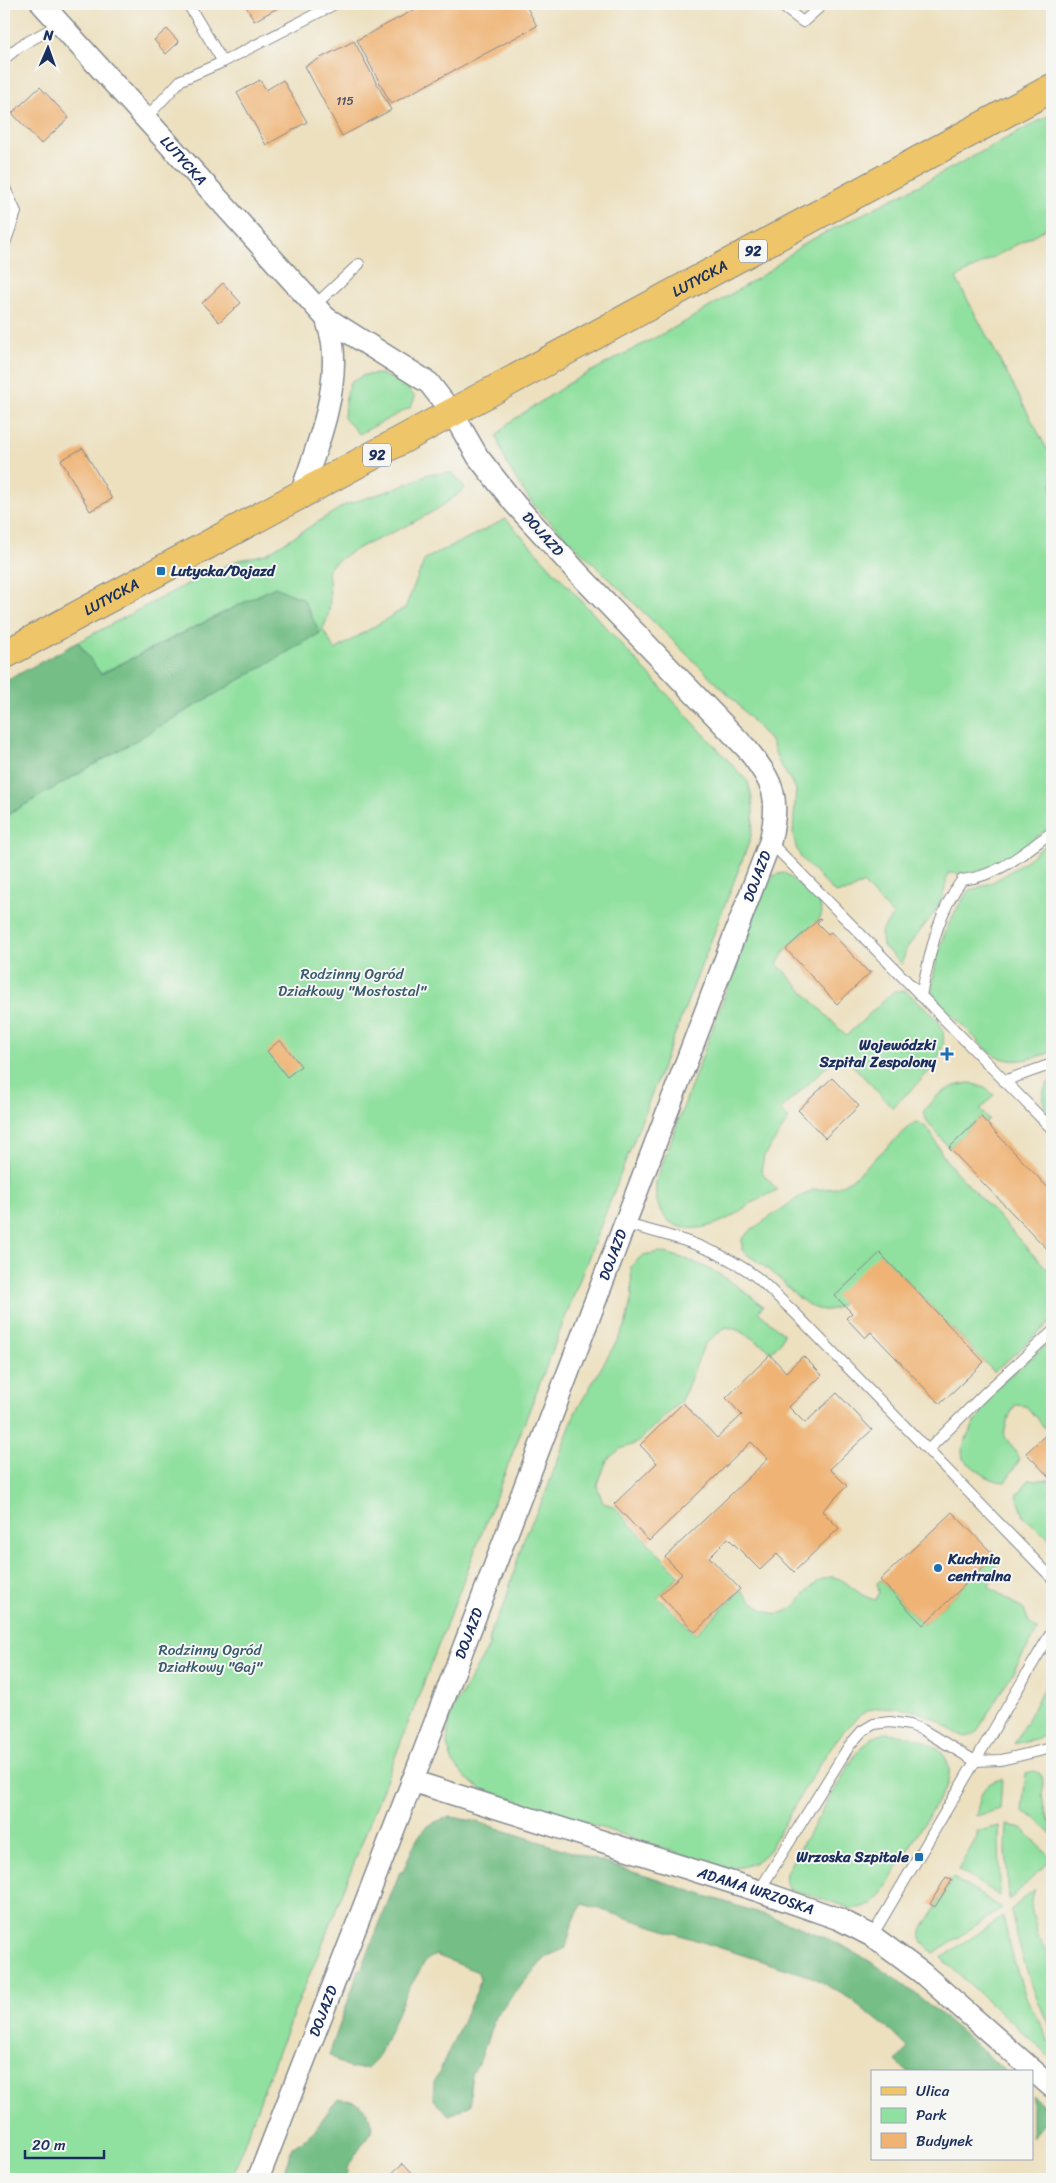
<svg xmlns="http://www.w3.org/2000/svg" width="1056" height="2183" viewBox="0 0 1056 2183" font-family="Sriracha,sans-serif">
  <rect width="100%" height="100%" fill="#f6f6f2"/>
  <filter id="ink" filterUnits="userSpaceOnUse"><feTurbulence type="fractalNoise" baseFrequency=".02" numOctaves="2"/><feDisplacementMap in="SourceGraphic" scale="10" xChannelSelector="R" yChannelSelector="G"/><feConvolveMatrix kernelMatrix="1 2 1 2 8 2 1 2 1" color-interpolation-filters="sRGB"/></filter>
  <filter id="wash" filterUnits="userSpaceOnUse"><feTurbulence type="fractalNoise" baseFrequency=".0096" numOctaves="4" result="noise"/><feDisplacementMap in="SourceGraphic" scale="20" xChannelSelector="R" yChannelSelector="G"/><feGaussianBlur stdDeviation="1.12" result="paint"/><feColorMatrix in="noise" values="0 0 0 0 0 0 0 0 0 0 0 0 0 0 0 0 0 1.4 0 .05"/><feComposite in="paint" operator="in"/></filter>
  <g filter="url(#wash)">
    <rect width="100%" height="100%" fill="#ece0bf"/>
    <path fill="#90e09f" stroke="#56887e" d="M1052 114V225L956 278 1048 451 1052 449V825C1028 843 999 869 968 873 962 874 955 873 948 873L943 896 934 913 906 949 902 964 883 946 881 932 893 915 863 883 850 891 835 893 801 858 796 847 793 833 796 789 778 761 772 743 734 700 536 508C519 485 504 464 497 436L507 424 571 382 685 322 769 271 803 244 912 189Z
      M380 374 404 384 415 397 411 407 359 434 344 418 345 402 350 383 364 375Z
      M453 473 465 488C443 508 415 522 389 534 366 545 346 551 328 569 330 591 333 612 321 632L324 631 335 650 405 608 425 559 506 519 748 782C754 803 755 819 750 840L330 1925 279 2049 231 2179H4V817L320 633 275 587 100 674 78 642 189 583 236 561 266 554 345 505 403 486 428 474Z
      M1052 840V1052C1027 1060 1008 1067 986 1049L932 995C934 954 946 923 969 890 1000 884 1027 859 1052 840Z
      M785 873 819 902 822 913 820 918 786 949 777 964 846 1036 894 991H906C917 1001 933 1012 940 1024 956 1055 912 1089 892 1107L841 1053 780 1110 789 1119 764 1156 761 1171 777 1190C768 1195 759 1199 750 1204 741 1210 732 1217 723 1221 685 1238 652 1226 656 1181L765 887C770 877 774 874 785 873Z
      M1052 1079V1114H1050C1040 1104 1041 1088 1052 1079Z
      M971 1083 985 1088 994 1095 980 1110 989 1119 986 1122 981 1117 949 1148 927 1121 923 1112C936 1094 949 1085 971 1083Z
      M915 1122C932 1125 936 1146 945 1159 957 1174 971 1187 984 1201 1006 1225 1028 1251 1052 1273V1321L994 1372 880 1253C871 1266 854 1293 843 1303 816 1326 790 1287 773 1273 763 1265 752 1259 742 1250V1239L751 1230 798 1198 813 1190 836 1188 851 1180Z
      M660 1252C705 1262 728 1278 763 1306L758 1312 784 1334 780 1343 772 1351C757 1343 743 1329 726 1327L704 1345 687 1388 680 1402 637 1443 620 1449 607 1460 597 1486 603 1503 613 1506 679 1575 658 1597 695 1634 741 1591C748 1597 759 1609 768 1612 799 1622 807 1576 832 1577 843 1578 849 1586 858 1592 863 1596 869 1598 875 1600L879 1592 877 1583 880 1580 923 1625 995 1556 998 1563 993 1572 989 1587 1024 1610 1030 1624 1038 1630 977 1732C973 1735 968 1738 963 1736 954 1733 946 1725 937 1720 921 1710 885 1703 867 1711 836 1725 789 1817 769 1850 756 1865 741 1870 721 1867L482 1789 467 1779 453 1763 447 1744 449 1722 453 1709 489 1646 491 1629 504 1606 524 1538 545 1495 575 1413 625 1327 632 1296 631 1266 643 1255Z
      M1052 1340V1432L1043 1426 1026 1406 1015 1405 1007 1421 1004 1435 1020 1459 1005 1482C987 1481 976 1469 963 1459L962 1450 968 1434 998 1386Z
      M1029 1480H1052V1538H1049L1024 1517 1017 1495Z
      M1052 1673V1727L1050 1735 1014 1744Z
      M885 1733C914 1734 962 1747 946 1787L881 1895 871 1905 853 1909 788 1888 785 1882 786 1872 857 1752 872 1738Z
      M1033 1771 1041 1774C1045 1782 1041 1792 1043 1802 1045 1817 1052 1817 1052 1835L1038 1820 1022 1811 1026 1773Z
      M1002 1779 1000 1809 976 1816C981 1797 980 1783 1002 1779Z
      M1007 1825 1022 1828 1052 1859 1009 1900 1006 1849Z
      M999 1826 1000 1896 958 1870 977 1837V1832Z
      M953 1878 1002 1908 934 1953C926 1946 919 1943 921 1932Z
      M1034 1889 1031 1907 1038 1936 1041 1944 1052 1958V2031C1032 1992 1020 1953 1011 1910Z
      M1003 1917C1009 1942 1015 1968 1024 1992 1032 2013 1052 2038 1052 2059L941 1958Z"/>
    <path fill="#74be86" stroke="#487672" d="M275 587 303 599 320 633 4 817V682L78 642 101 674Z
      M452 1817 478 1822C555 1847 632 1871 709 1897 759 1913 812 1928 858 1954 912 1986 959 2030 1006 2072H907L896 2061 908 2048 891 2031 849 1998 812 1977 583 1904 573 1920 566 1948 548 1956 539 1965 495 2016 481 2058 472 2074 470 2088 471 2105 449 2115 433 2100 434 2083 478 1988 480 1979 478 1972 436 1955 426 1960 404 1997 379 2056 367 2068 350 2069 329 2055 359 1970 362 1968 400 1872H403C415 1844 417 1823 452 1817Z
      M1032 2095 1052 2113 1033 2137H1032Z
      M338 2098C359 2102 369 2107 373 2128L347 2168 346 2179H281L293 2147 310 2136Z"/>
    <g id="blocks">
      <path fill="#efb374" d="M245 4H285L254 21Z
        M425 4H525L537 26 391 104 357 40Z
        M167 29 179 42 166 54 154 40Z
        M354 41 391 110 342 136 305 66Z
        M260 80 266 90 283 80 307 122 266 145 237 93Z
        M40 87 69 118 41 144 12 113Z
        M223 283 241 303 219 322 202 303Z
        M83 448 112 499 90 511 61 460Z
        M820 918 821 919 817 923 828 934 831 932 868 972 872 971 837 1004 786 949Z
        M280 1040 301 1066 287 1077 267 1051Z
        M832 1078 859 1106 825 1138 798 1110Z
        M981 1117 1052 1192V1254L949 1148Z
        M880 1253 984 1362 940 1404 871 1332 865 1338 846 1318 852 1313 835 1296Z
        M770 1355 786 1372 803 1356 822 1375 789 1407 805 1423 837 1393 872 1430 830 1469 847 1486 822 1511 839 1528 794 1572 777 1554 760 1570 728 1538 709 1557 740 1589 695 1632 660 1595 682 1574 665 1557 768 1459 751 1442 649 1541 614 1504 657 1463 640 1445 683 1403 717 1438 742 1415 726 1398Z
        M1051 1430 1052 1432V1480L1026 1453Z
        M952 1512 995 1556 923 1625 880 1580Z
        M946 1877 952 1880 935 1907 930 1904Z
        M403 2163 418 2179H386Z"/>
    </g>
  </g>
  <g filter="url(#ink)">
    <use href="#blocks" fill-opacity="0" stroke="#84888e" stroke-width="1"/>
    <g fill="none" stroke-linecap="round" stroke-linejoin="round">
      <defs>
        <path id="service" d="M188 4 223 62
          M779 4 803 22 823 4
          M4 59 20 46 60 24
          M146 118 181 80 223 62 335 4
          M4 186 16 212 4 246
          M315 305 359 264
          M770 842 1052 1129
          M921 995C930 955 937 913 962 880 999 876 1023 853 1052 832
          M1004 1081 1052 1064
          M625 1224C672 1236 720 1248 759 1279 771 1290 783 1302 795 1313L1052 1578
          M928 1450 984 1394 1052 1332
          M759 1891 849 1746 862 1731 874 1724 890 1722 910 1725 923 1730 975 1761 1001 1760 1052 1748
          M872 1936 1052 1631"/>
        <g id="minor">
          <path id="s1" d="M42 4 326 318C329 328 333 339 333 349 337 399 316 449 300 496"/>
          <path id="s2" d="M412 1781 759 1891 839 1919 872 1936 922 1973 1052 2087"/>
          <path id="s3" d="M258 2179 418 1767 770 842C780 798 775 784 747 749L578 573 515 504 478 457 453 414 429 383 326 318"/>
        </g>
        <g id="primary">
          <path id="s4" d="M4 655 1052 88"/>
        </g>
      </defs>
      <use href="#service" stroke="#84888e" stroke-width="12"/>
      <use href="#minor" stroke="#84888e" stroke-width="24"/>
      <use href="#primary" stroke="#84888e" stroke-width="30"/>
      <use href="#service" stroke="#fff" stroke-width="10"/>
      <use href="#minor" stroke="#fff" stroke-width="21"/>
      <use href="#primary" stroke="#eec569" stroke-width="28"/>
    </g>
  </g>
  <g fill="#1f6fb2" stroke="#f6f6f2" stroke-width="2">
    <rect x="156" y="566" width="10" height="10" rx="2.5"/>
    <path d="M944.5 1046.5h5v5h5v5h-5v5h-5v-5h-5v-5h5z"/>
    <circle cx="938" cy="1568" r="5"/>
    <rect x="914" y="1852" width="10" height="10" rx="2.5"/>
  </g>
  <g text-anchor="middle" stroke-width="4" stroke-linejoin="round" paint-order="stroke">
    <g font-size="12" fill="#505064">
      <text x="345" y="105">115</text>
    </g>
    <g fill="#f6f6f2" stroke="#5d6b8a" stroke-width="1">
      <rect x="739" y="239.5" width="28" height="23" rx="4"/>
      <rect x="363" y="443.5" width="28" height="23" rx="4"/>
    </g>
    <g font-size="14" font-weight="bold" fill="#1b2f5e">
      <text x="753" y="256">92</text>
      <text x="377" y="460">92</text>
    </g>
    <g font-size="15" fill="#1b2f5e" stroke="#f6f6f2">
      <text dy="5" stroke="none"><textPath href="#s1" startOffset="211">LUTYCKA</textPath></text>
      <text dy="5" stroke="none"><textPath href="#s4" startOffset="791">LUTYCKA</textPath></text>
      <text transform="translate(543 534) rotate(48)" y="5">DOJAZD</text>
      <text dy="5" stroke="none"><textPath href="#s4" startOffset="122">LUTYCKA</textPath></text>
      <text dy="5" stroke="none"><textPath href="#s3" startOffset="1395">DOJAZD</textPath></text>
      <text dy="5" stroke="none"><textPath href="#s3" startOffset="990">DOJAZD</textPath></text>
      <text dy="5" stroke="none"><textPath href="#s3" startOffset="585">DOJAZD</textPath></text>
      <text dy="5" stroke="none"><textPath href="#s2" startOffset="361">ADAMA WRZOSKA</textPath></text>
      <text dy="5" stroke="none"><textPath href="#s3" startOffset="180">DOJAZD</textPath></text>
    </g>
    <g font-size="15" font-weight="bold" fill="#1b2f5e" stroke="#f6f6f2" text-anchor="start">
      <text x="171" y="576">Lutycka/Dojazd</text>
      <text x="936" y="1050" text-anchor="end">Wojewódzki<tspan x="936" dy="17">Szpital Zespolony</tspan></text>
      <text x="948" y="1564">Kuchnia<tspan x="948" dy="17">centralna</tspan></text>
      <text x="909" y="1862" text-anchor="end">Wrzoska Szpitale</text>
    </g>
    <g font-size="15" fill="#385b6e" stroke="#f6f6f2">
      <text x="352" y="979">Rodzinny Ogród<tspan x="352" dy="17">Działkowy "Mostostal"</tspan></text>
      <text x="210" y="1655">Rodzinny Ogród<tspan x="210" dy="17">Działkowy "Gaj"</tspan></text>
    </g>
  </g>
  <rect width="1056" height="2183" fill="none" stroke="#f6f6f2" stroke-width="20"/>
  <rect x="871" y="2070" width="162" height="90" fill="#f6f6f2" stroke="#9ea6b7"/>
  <rect x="881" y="2087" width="25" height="8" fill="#eec569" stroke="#9ea6b7"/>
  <text x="916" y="2096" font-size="15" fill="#1b2f5e">Ulica</text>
  <rect x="881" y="2108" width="25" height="15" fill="#90e09f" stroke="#9ea6b7"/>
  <text x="916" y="2120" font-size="15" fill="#1b2f5e">Park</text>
  <rect x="881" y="2133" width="25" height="15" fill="#efb374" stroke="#9ea6b7"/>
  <text x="916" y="2146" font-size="15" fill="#1b2f5e">Budynek</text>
  <g transform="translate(48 48) rotate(2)" stroke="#f6f6f2" stroke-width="4" paint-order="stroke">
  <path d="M0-4L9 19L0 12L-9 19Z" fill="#1b2f5e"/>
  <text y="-8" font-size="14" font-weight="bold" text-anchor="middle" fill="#1b2f5e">N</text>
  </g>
  <path d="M25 2150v8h79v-8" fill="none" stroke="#1b2f5e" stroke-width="2.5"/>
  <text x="32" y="2150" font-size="15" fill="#1b2f5e" stroke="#f6f6f2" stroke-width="4" paint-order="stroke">20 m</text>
</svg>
